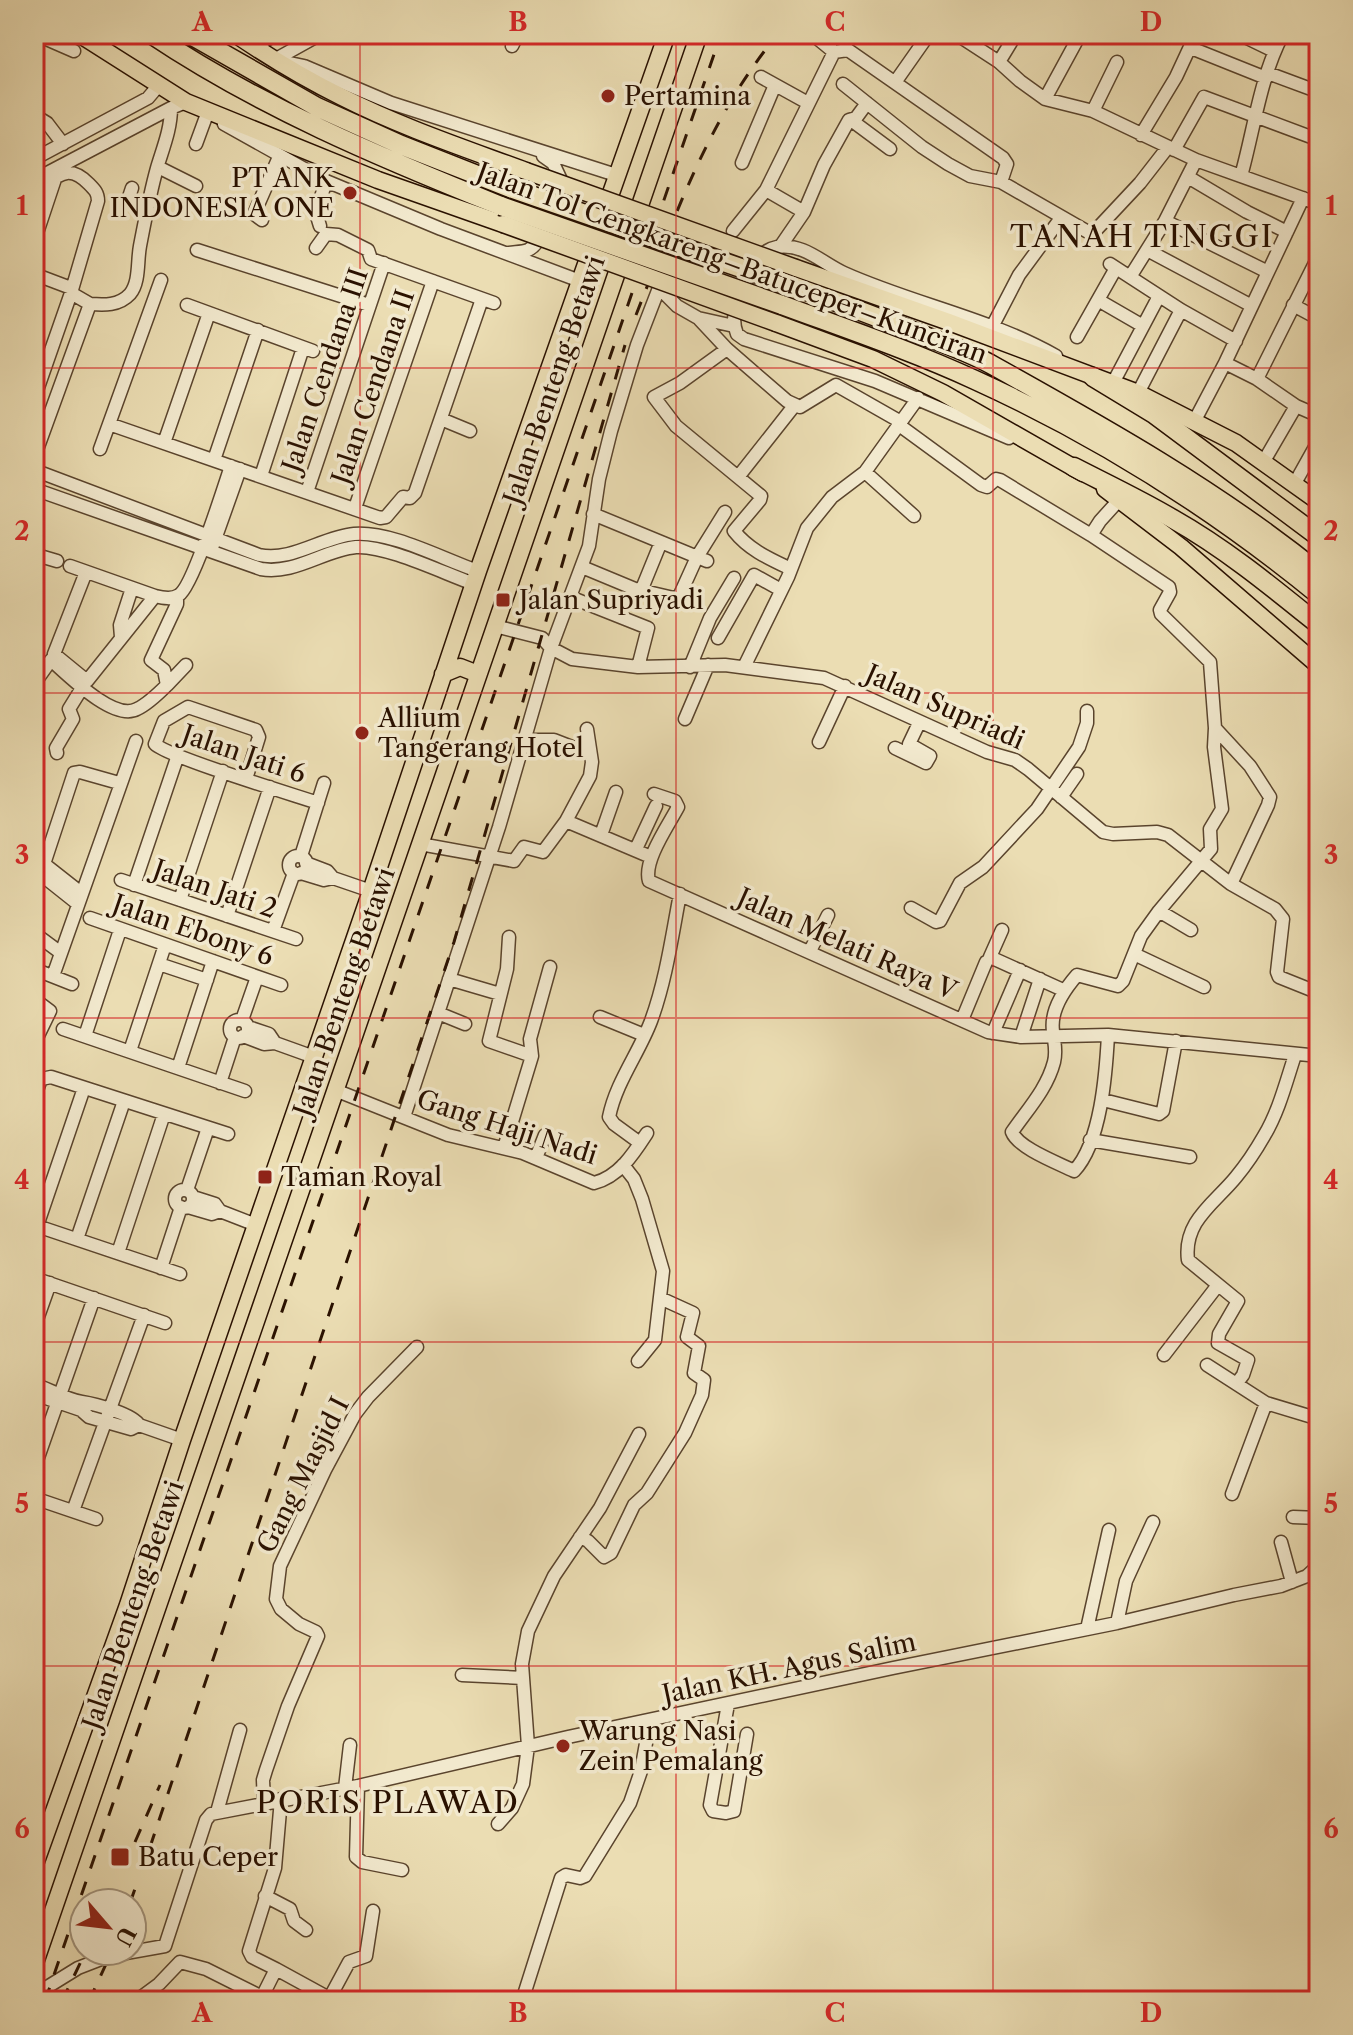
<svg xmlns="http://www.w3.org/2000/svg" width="1353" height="2035" viewBox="0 0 1353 2035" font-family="'Libre Caslon Text',serif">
  <rect width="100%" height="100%" fill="#ebddb3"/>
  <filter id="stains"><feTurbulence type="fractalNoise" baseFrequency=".0025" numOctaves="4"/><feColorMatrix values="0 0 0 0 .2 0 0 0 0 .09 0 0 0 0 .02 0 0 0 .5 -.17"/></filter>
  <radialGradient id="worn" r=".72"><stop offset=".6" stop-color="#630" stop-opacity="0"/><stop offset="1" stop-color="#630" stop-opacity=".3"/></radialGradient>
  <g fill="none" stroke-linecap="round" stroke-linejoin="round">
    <defs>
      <path id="minor" d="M35 34 74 51
        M812 34 834 52 848 50 1003 158 1007 164 1001 182
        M956 34 999 62 1020 81 1045 99 1093 111 1196 160 1319 204
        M1239 34 1274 51
        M1305 34 1319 40
        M254 46 278 34
        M512 46 518 34
        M1191 48 1266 78
        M276 59 321 34
        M285 62 304 66 391 103 616 175
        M999 62 1016 34
        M1268 73 1319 92
        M761 77 808 103
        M896 81 929 34
        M843 84 922 147 948 164 970 176 1001 182 1088 232 1096 230 1140 183 1168 147
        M1045 99 1076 42
        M1093 111 1117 62
        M34 115 47 123 63 144
        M851 120 890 149
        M224 124 326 181 441 229 580 281
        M1141 135 1176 77 1196 34
        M196 144 207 114
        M1174 150 1204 97 1319 140
        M34 159 148 98 159 85
        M742 163 775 85
        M158 167 196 186
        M1241 176C1254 130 1260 77 1283 34
        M1188 177 1247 212 1287 232
        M34 180 171 108 186 102 191 104
        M132 188 128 200 148 209
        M766 190 804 212 824 165 849 120 856 118 867 103
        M34 191C58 177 67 162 89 184 95 190 98 193 98 201L71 293 34 399
        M262 220 254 214 279 157
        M1165 221 1268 272
        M320 226 316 213 326 181
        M733 231 766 190 834 52
        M34 242 55 179
        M673 246 659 288 677 306 698 318 727 349 787 401 800 407 836 385 901 422
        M780 247 804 212
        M316 248 326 234 338 235 368 250 371 259 494 303
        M197 250 369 305
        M1147 250 1252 306
        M509 253C515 252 523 252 528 250 546 242 555 198 561 180L553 163 543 156
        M1110 264 1181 310 1236 341
        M34 274 71 288
        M1130 277 1165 221 1196 160
        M1098 300 1143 326
        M90 304C104 305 119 306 130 294 140 282 137 261 140 246 145 220 150 193 157 168 163 148 171 129 171 108
        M187 305 313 351
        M1293 305 1319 319
        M698 318 734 326
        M992 327 1019 275 1061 218
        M1077 337 1116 268
        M727 349 680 383 654 397 676 426 761 496 760 500 734 531C749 550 770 559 791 569
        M1225 363 1257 379 1296 406 1319 416
        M1257 379 1319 255
        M1113 383 1159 296
        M1138 393 1181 310
        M441 419 470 431
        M1195 420 1225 363 1303 198
        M109 424 380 518 386 517 403 497 410 498 415 493 482 299
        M899 425 981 485 987 487 996 479 1000 480 1091 535 1169 587 1170 592 1160 610 1161 614 1210 662 1215 728 1250 766 1270 797 1268 805 1231 884
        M1009 438 875 381 744 339 737 334C730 317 737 303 744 287 751 270 757 251 777 247 804 243 822 263 844 273 913 304 989 318 1056 356
        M164 443 209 313
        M100 449 161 280
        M34 458 90 304 71 293
        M214 460 258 330
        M1264 461 1296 406
        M34 470 259 555C292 562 322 537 354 534 392 531 442 559 478 571
        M865 472 914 516
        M261 476 303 348
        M738 477 794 406
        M1295 483 1319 440
        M34 489 261 569C294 575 324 550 356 547 386 545 443 573 474 584
        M307 492 384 263
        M355 508 433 281
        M593 514 707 561
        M1091 535 1100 521 1119 500
        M213 545 240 469
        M34 560 40 556 57 561
        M70 566 155 596C163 598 172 600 179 595 193 586 224 487 231 466
        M582 567 635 589 678 599 697 557 725 512
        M86 572 54 654 87 681 155 596
        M34 576 40 556
        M641 591 661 542
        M570 597 648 628 638 667
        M495 626 542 638 551 648 572 659 638 667 725 665 824 678 987 752 1015 760 1028 769 1103 832 1113 834 1157 832 1168 835 1231 884 1275 909 1283 919 1277 972 1279 977 1319 993
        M121 637 120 625 132 588
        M718 638 754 575 781 590
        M690 667 710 618 734 578
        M744 667 788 577 807 528 832 497 865 472 918 398
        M34 684 51 660C67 674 114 722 137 709 148 704 159 693 167 685L164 670 151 660 177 604V597
        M167 685 186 665
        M685 719 708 665
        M524 740H554L590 754
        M819 742 845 686
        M895 748 926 763 930 756 909 744 919 723
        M57 753 56 748 73 719 69 709 82 688
        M246 779 259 737 256 730 188 707 164 721 155 744C168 757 291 794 318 803
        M654 794 675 801 678 807C668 826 643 861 649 881L988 1032 1021 1037 1108 1035 1319 1056
        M1061 797 1077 774
        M566 821 590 776 592 762 587 729
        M601 835 616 792
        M420 844 514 861 524 847 543 852 566 821 651 857
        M636 849 656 806
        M34 856 81 893
        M301 856 324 783
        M289 865a9 9 0 1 1 18 0a9 9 0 1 1-18 0Z
        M306 863 327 871 333 878 371 891
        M34 869 78 904
        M37 871 44 864 74 773 80 772 119 783
        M301 873 324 880 333 878
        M121 880 296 939
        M134 885 178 755
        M180 900 223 771
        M911 908 936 922 940 921 960 883 983 867 1037 809 1079 747 1087 723V711
        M1159 911 1211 849 1210 829 1222 809 1214 747 1215 728
        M227 916 270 787
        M90 918 281 985
        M1002 930 990 957 1063 990
        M273 931 294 873
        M34 933 61 953
        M509 937 507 969 489 1041 532 1056
        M810 951 828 915
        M1134 954 1204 987
        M159 964 207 980
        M34 969 72 984
        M53 976 136 741
        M449 979 500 994
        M34 999 50 1011 34 1044
        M438 1013 465 1024
        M600 1017 644 1035
        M242 1020 257 977
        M962 1020 986 962
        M230 1029a9 9 0 1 1 18 0a9 9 0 1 1-18 0Z
        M248 1027 269 1034 275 1043
        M63 1029 245 1091
        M993 1033 1020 970
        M1108 1035C1106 1073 1101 1143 1074 1171 1058 1163 1018 1148 1012 1132 1027 1110 1047 1089 1054 1062 1057 1050 1054 1043 1053 1031 1050 1010 1064 990 1077 975L1118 986 1123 981 1141 936 1159 911 1191 930
        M85 1036 120 930
        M243 1036 264 1044 275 1043 314 1057
        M1021 1037 1040 979
        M130 1051 165 945
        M178 1068 213 961
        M220 1083 235 1037
        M335 1090 448 1135 523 1153 594 1183C619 1177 634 1153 647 1133
        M34 1099 41 1079 51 1077 228 1134
        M1103 1100 1159 1114 1163 1111 1176 1041
        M404 1117 499 827 551 648 589 546 599 479 611 431 637 345 659 288
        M1090 1140 1190 1157
        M640 1143 614 1124 609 1117C616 1082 639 1053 651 1021 666 980 672 936 680 894
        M504 1148 532 1056 530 1039 550 967
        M536 1158 545 1135
        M623 1165 634 1179 642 1199 663 1271 655 1340 638 1361
        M187 1190 208 1128
        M175 1199a9 9 0 1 1 18 0a9 9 0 1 1-18 0Z
        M193 1197 215 1204 220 1211 256 1225
        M188 1207 212 1214 220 1211
        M34 1225 180 1274
        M37 1226 84 1088
        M77 1239 124 1101
        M118 1253 164 1114
        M161 1268 181 1207
        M34 1278 165 1323
        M34 1328 50 1283
        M1164 1355 1218 1285
        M1207 1365 1266 1403 1319 1419
        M1237 1383 1243 1375 1248 1360 1218 1343 1219 1334 1238 1301 1188 1260C1183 1221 1215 1203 1236 1177 1246 1165 1256 1150 1264 1136 1279 1111 1286 1082 1295 1055
        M34 1384C49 1389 67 1400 82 1402 95 1404 133 1414 139 1425L182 1440
        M34 1394 81 1410 89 1417 131 1429 139 1425
        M34 1469 94 1298
        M1232 1494 1266 1403
        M34 1498 96 1519
        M73 1511 144 1315
        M1293 1517 1319 1518
        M580 1537 588 1541 604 1557 611 1553 634 1505 647 1493 685 1433 702 1395 704 1380 694 1373 699 1346 687 1337 693 1313 660 1298
        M1281 1542 1292 1582
        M1117 1623 1126 1581 1153 1522
        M1087 1629 1109 1530
        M462 1675 523 1678
        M728 1704 710 1805 713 1811 726 1813 734 1811 747 1734
        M358 1786 356 1857 362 1862 402 1870
        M345 1788 350 1745
        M264 1803 263 1780 266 1770 288 1706 318 1636 316 1632 299 1624 281 1609 276 1599 280 1566 325 1470 355 1414 368 1397 417 1347
        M217 1812 240 1730
        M498 1824 512 1808 523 1784 528 1746 522 1664 528 1631 554 1576 600 1508 639 1434
        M265 1896 290 1909 294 1921 306 1930
        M276 1969 329 1998
        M34 1988 44 1989 78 1968 109 1956 165 1946 206 1820 211 1814 358 1786 568 1737 893 1668 1117 1623 1234 1595 1281 1586 1307 1576 1319 1565
        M136 2001 159 1984 180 1962 206 1969 262 1997
        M260 2001 276 1969 252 1957 249 1951 275 1868 281 1799
        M328 2001 349 1962 366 1956 373 1911
        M522 2001 561 1878 566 1875 580 1878 585 1876 630 1803 641 1771 650 1721"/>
      <path id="major" d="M79 34 186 102 378 180 503 224
        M235 34C269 57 305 79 342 97 401 127 464 148 526 171
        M796 268 949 322 1138 393 1236 443 1319 502
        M776 323 873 359 943 393 1083 473
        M1105 489 1181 547 1319 666
        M443 674 460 667 478 674
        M34 1867 128 1605 182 1440 371 891 478 571 667 34
        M34 1966 699 34"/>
      <path id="highway" d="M151 34C260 107 379 157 501 206
        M189 34 317 107 401 145 513 189
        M790 285C837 302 885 320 933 339 953 347 975 355 994 366 1107 429 1218 491 1319 573
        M782 305C847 329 912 351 975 380 1098 436 1214 509 1319 595
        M1093 377 1154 414 1319 537
        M1074 467C1107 484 1141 500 1173 519 1226 549 1272 587 1319 625"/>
    </defs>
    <use href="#minor" stroke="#5a442d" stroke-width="15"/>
    <use href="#major" stroke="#2a1100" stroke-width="19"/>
    <use href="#highway" stroke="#2a1100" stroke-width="21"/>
    <use href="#minor" stroke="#f2e9ce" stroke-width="12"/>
    <use href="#major" stroke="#ebddb3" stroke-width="16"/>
    <use href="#highway" stroke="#ebddb3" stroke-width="18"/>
    <path stroke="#2a1100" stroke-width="3" stroke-dasharray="14 14" stroke-linecap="butt" d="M636 315C675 216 709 117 778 34
      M135 1842 160 1785
      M150 1847 454 942 625 345
      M107 1903 117 1880
      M130 1903 136 1886
      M45 2001 721 34
      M62 2001 86 1951
      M89 2001 112 1951"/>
    <defs>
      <path id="major-bridge" d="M526 171 796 268
        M503 224 776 323"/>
      <path id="highway-bridge" d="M513 189 790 285
        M501 206 782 305"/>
    </defs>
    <use href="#major-bridge" stroke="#2a1100" stroke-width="19" stroke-linecap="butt"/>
    <use href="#highway-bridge" stroke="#2a1100" stroke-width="21" stroke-linecap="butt"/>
    <use href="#major-bridge" stroke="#ebddb3" stroke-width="16"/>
    <use href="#highway-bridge" stroke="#ebddb3" stroke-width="18"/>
  </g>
  <path fill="none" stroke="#d62828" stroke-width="2" stroke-opacity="0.55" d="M360 34V2001M676 34V2001M993 34V2001M34 368H1319M34 693H1319M34 1018H1319M34 1342H1319M34 1666H1319"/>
  <g fill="#8f2418" stroke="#f2e9ce" stroke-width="3">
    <circle cx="608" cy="96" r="8"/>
    <circle cx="350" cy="193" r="8"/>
    <rect x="495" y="592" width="16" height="16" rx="4"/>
    <circle cx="362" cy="733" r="8"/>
    <rect x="257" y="1169" width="16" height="16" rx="4"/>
    <circle cx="563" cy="1746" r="8"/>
    <rect x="110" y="1847" width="20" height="20" rx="4"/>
  </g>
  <g text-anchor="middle" stroke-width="7" stroke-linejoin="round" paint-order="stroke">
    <g font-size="26" fill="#2a1100" stroke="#f2e9ce" text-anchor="start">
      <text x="624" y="105">Pertamina</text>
      <text x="334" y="187" text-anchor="end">PT ANK<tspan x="334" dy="30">INDONESIA ONE</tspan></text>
      <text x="519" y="609">Jalan Supriyadi</text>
      <text x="378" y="727">Allium<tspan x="378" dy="30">Tangerang Hotel</tspan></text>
      <text x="281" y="1186">Taman Royal</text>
      <text x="579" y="1740">Warung Nasi<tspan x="579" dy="30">Zein Pemalang</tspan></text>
      <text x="138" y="1866">Batu Ceper</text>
    </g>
    <g font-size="26" fill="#2a1100" stroke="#f2e9ce">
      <text transform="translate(732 263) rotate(20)" y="9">Jalan Tol Cengkareng–Batuceper–Kunciran</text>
      <text transform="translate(325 370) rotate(-71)" y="9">Jalan Cendana III</text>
      <text transform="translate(554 380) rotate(-71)" y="9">Jalan Benteng Betawi</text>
      <text transform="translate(373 387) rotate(-71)" y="9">Jalan Cendana II</text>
      <text transform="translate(945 707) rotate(24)" y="9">Jalan Supriadi</text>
      <text transform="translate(244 754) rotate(19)" y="9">Jalan Jati 6</text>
      <text transform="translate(215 889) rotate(19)" y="9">Jalan Jati 2</text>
      <text transform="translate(193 930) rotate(19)" y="9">Jalan Ebony 6</text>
      <text transform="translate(847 944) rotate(24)" y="9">Jalan Melati Raya V</text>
      <text transform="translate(344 992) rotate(-71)" y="9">Jalan Benteng Betawi</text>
      <text transform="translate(507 1127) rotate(18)" y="9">Gang Haji Nadi</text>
      <text transform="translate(303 1475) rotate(-63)" y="9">Gang Masjid I</text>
      <text transform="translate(133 1605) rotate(-71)" y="9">Jalan Benteng Betawi</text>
      <text transform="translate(789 1668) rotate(-12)" y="9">Jalan KH. Agus Salim</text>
    </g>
    <g font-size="30" letter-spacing="2" fill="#2a1100" stroke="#f2e9ce">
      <text x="1142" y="247">TANAH TINGGI</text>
      <text x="388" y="1813">PORIS PLAWAD</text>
    </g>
  </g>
  <rect width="1353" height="2035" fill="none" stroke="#ebddb3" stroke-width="88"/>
  <g transform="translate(108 1927) rotate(118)"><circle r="38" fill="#f2e9ce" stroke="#a2937c" stroke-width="2"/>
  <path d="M0-6L14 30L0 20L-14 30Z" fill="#8f2418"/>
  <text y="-12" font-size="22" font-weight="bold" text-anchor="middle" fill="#2a1100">U</text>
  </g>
  <rect x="44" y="44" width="1265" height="1947" fill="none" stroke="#d62828" stroke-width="3"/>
  <g font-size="26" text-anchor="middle" font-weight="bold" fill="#d62828">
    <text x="202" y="31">A</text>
    <text x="518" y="31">B</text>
    <text x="835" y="31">C</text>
    <text x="1151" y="31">D</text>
    <text x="22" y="215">1</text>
    <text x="1331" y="215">1</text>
    <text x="22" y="540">2</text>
    <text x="1331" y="540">2</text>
    <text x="22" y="864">3</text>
    <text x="1331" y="864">3</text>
    <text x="22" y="1189">4</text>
    <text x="1331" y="1189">4</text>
    <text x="22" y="1513">5</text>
    <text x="1331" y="1513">5</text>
    <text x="22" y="1838">6</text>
    <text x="1331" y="1838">6</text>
    <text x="202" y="2022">A</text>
    <text x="518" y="2022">B</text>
    <text x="835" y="2022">C</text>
    <text x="1151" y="2022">D</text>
  </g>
  <rect width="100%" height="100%" filter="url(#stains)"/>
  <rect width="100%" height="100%" fill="url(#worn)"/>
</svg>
